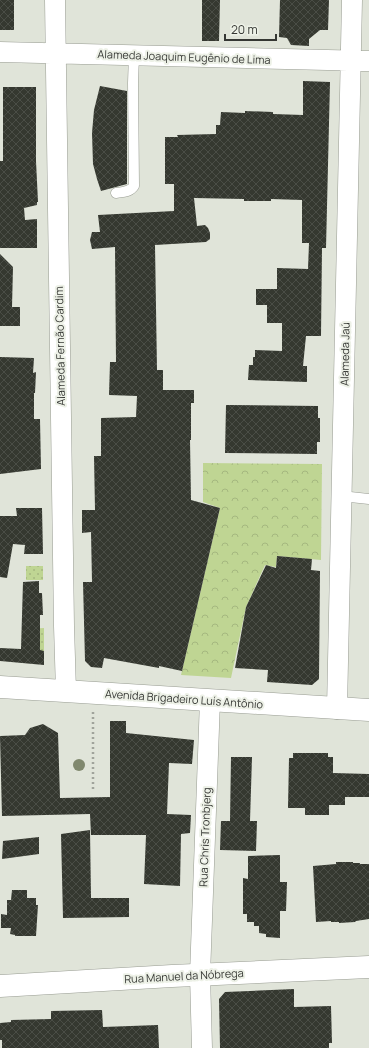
<svg xmlns="http://www.w3.org/2000/svg" width="369" height="1048" viewBox="0 0 369 1048" font-family="Manrope,sans-serif">
  <defs>
    <pattern id="grass-dots" width="8" height="8" patternUnits="userSpaceOnUse"><rect width="8" height="8" fill="#bfd593"/><path d="M2 2h.1M6 6h.1" fill="none" stroke="#a5b77f" stroke-width="1.8" stroke-linecap="round"/></pattern>
    <pattern id="park-crowns" width="20" height="18" patternUnits="userSpaceOnUse"><rect width="20" height="18" fill="#bfd593"/><path d="M2 6a3 3 0 1 1 6 0M12 15a3 3 0 1 1 6 0" fill="none" stroke="#a5b77f"/></pattern>
    <pattern id="building-cross-hatch" width="8" height="8" patternUnits="userSpaceOnUse"><rect width="8" height="8" fill="#353830"/><path d="M0 0l8 8M0 8l8-8" fill="none" stroke="#4a4d46"/></pattern>
  </defs>
  <rect width="100%" height="100%" fill="#e0e4d9"/>
  <path fill="url(#grass-dots)" d="M26 566H43V580H26Z
    M44 628V651L28 650 27 629Z"/>
  <path fill="url(#park-crowns)" d="M203 463 322 464 321 560 277 556 276 567 265 565 246 607 231 678 181 675 220 508 203 502Z"/>
  <path fill="url(#building-cross-hatch)" d="M0 0H14V30H0Z
    M202 0H220L219 41H202Z
    M280 0H329L328 30H320L309 39V46L291 45 287 38 279 37Z
    M303 81 330 82 326 248H322L321 336H306L303 366H307V382L248 380 249 365H253V357H255V350L282 351V323H267V305H256V289H277V268L308 269 309 243H302V200L271 199V201H244V199L194 198 197 226 205 225 208 228 210 233V239L206 242 155 245 157 370H163V390H194V403H191V440H190L191 500 220 508 182 671 159 666V668L104 658 102 668 91 667 85 661 83 582H92L91 532 82 533V510H95L94 456H101V418L136 417 137 396 109 395 110 362H116L115 247 92 249 90 240 92 232H100L98 215 174 211V184H165V137H178L177 135 216 134V125H220L221 112 245 113V111L273 112V114L303 115Z
    M100 86 127 91V184L101 191 97 179 93 164 92 133 94 110Z
    M3 87H36V161L38 202H37V205L24 208 25 220 37 219V248H0V161H3Z
    M0 254 13 267 12 307H20V326H0Z
    M0 357 34 358 33 373 36 372 35 393H34V419H40L41 469 0 474Z
    M226 405 318 406V418H320V442H317V454L225 453Z
    M16 508H42L43 554H24L25 545 13 544 7 578 0 577V516H17Z
    M277 556 312 559 311 570 320 571 319 679 312 685 267 682 268 670 235 668 246 607 266 565 276 568Z
    M39 581V593H42L43 615H40V650L44 651V665L0 661V648L21 649 23 582Z
    M110 721H126V733L194 740 192 764 169 763 167 814 191 815 190 833 181 834 180 886 144 884 146 835H91L90 814 2 816 0 736 25 735 30 728 43 724 58 733 60 798 110 797Z
    M293 753H328V757H333V773L369 774V797H345V805H329V815H305V808H288L289 758H293Z
    M231 757H252L250 821H257L256 851 220 850 221 821H230Z
    M90 830 91 898H129V917L63 918 61 834Z
    M39 837V854L2 859 3 841Z
    M280 855V882H287L286 911H280V938L266 937V934L259 933V926H254V922H247V914H243V878L248 879V856Z
    M336 862H353V863H360V864H369V919L356 921 355 922 339 923V922H331V921L316 922 313 866 336 864Z
    M12 890H27V898H36V905H38L36 936H15V935L10 934 11 928H1V914L7 915V900H11Z
    M294 989V1007L331 1006 332 1043H329V1048H220L219 999 225 992Z
    M102 1010 103 1027 158 1025 159 1048H2V1040H0V1023L11 1022V1020L51 1019V1011Z"/>
  <g fill="none" stroke-linecap="round" stroke-linejoin="round">
    <defs>
      <path id="service" d="M116 193C123 192 130 192 134 186L133 83 134 55
        M341 496 369 499"/>
      <path id="minor" d="M55 0 64 626 66 691
        M0 52 369 61
        M337 709 352 0
        M202 1048 200 975 210 700"/>
      <path id="tertiary" d="M0 986 172 976 369 967"/>
      <path id="secondary" d="M0 687 369 710"/>
    </defs>
    <use href="#service" stroke="#989c92" stroke-width="11"/>
    <use href="#minor" stroke="#989c92" stroke-width="21"/>
    <use href="#tertiary" stroke="#989c92" stroke-width="23"/>
    <use href="#secondary" stroke="#989c92" stroke-width="23"/>
    <path stroke="#a0a39b" stroke-width="2.5" stroke-dasharray="2 3" stroke-linecap="butt" d="M93 712V792"/>
    <use href="#service" stroke="#fff" stroke-width="10"/>
    <use href="#minor" stroke="#fff" stroke-width="20"/>
    <use href="#tertiary" stroke="#fff" stroke-width="22"/>
    <use href="#secondary" stroke="#fff" stroke-width="22"/>
  </g>
  <circle fill="#80886e" cx="79" cy="765" r="6"/>
  <g text-anchor="middle" stroke-width="4" stroke-linejoin="round" paint-order="stroke">
    <g font-size="11" fill="#353733" stroke="#edf1e7">
      <text transform="translate(184 57) rotate(2)" y="4">Alameda Joaquim Eugênio de Lima</text>
      <text transform="translate(60 346) rotate(-91)" y="4">Alameda Fernão Cardim</text>
      <text transform="translate(345 354) rotate(-89)" y="4">Alameda Jaú</text>
      <text transform="translate(184 699) rotate(4)" y="4">Avenida Brigadeiro Luís Antônio</text>
      <text transform="translate(205 837) rotate(-88)" y="4">Rua Chris Tronbjerg</text>
      <text transform="translate(184 976) rotate(-3)" y="4">Rua Manuel da Nóbrega</text>
    </g>
  </g>
  <path d="M225 34v6h51v-6" fill="none" stroke="#353733" stroke-width="2"/>
  <text x="231" y="34" font-size="12" fill="#353733" stroke="#edf1e7" stroke-width="3" paint-order="stroke">20 m</text>
</svg>
